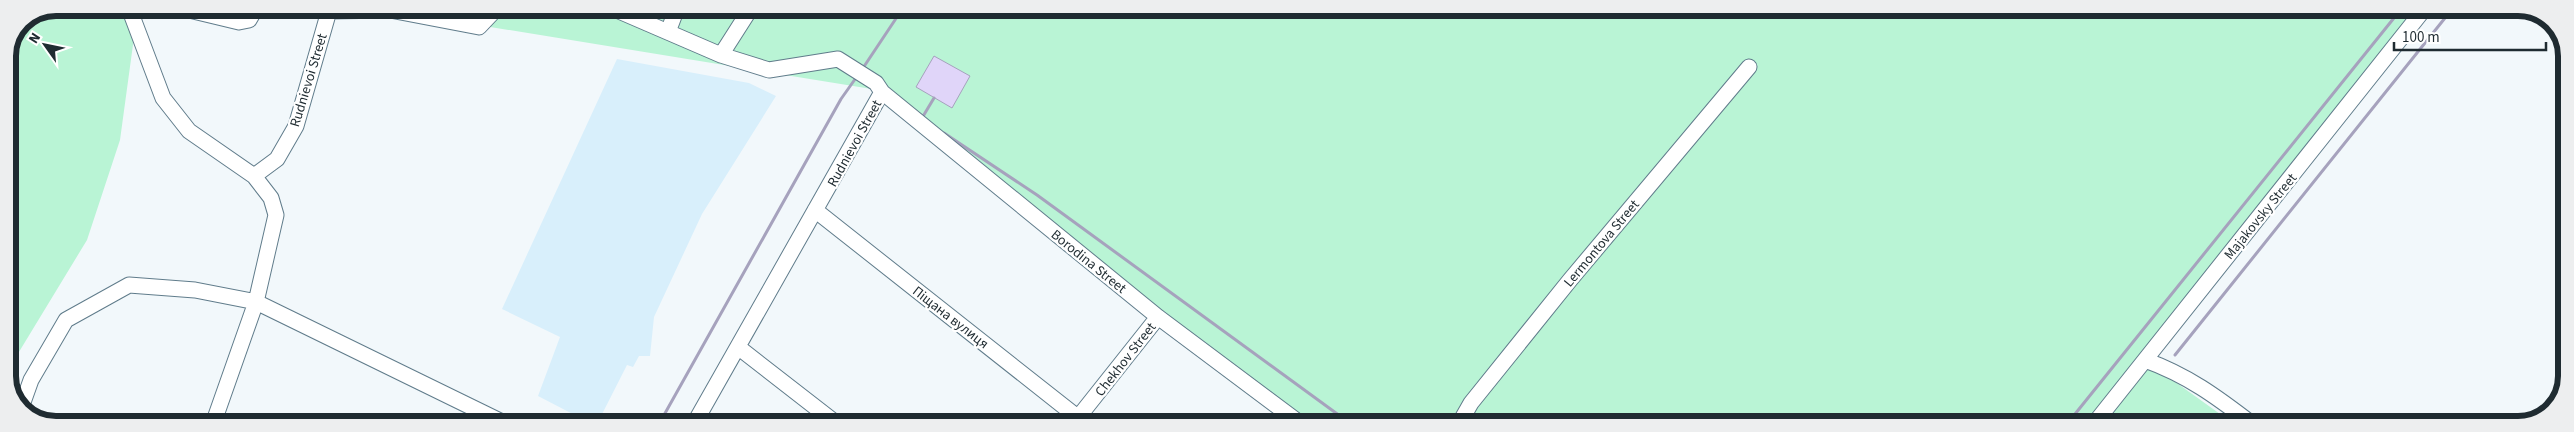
<svg xmlns="http://www.w3.org/2000/svg" width="2574" height="432" viewBox="0 0 2574 432" font-family="'Source Sans 3',sans-serif">
  <rect width="100%" height="100%" fill="#f2f8fb"/>
  <path fill="#d8effb" d="M617 59 749 83 776 96 702 214 654 317 650 356H639L633 367 627 365 597 424H592L538 396 560 337 502 309Z"/>
  <path fill="#b9f4d5" d="M56 8H138L120 140 87 240 8 370V56L22 22Z
    M374 8H2422L2093 424H1301L884 91Z
    M2146 361 2234 424H2096Z"/>
  <path fill="#e0d5f9" stroke="#a6a2bd" d="M934 56 970 76 952 108 916 87Z"/>
  <g fill="none" stroke-linecap="round" stroke-linejoin="round">
    <path stroke="#a6a2bd" stroke-width="3" d="M863 68 903 8
      M922 118 934 98
      M944 133 1037 195 1351 424
      M2175 355 2453 8
      M659 424 841 99 858 75
      M2067 424 2402 8"/>
    <defs>
      <path id="minor" d="M129 8 163 98 189 131 254 176 277 159 296 126 329 11
        M146 8 189 10 239 22 249 20 256 8
        M320 8 329 11 390 10 479 27 497 8
        M612 8 721 55 769 70 838 59 876 83 882 92 694 424
        M668 32 677 8
        M721 55 751 8
        M882 92 1158 317 1301 424
        M815 210 1086 424
        M738 347 837 424
        M2145 360C2187 375 2217 397 2252 424
        M21 408 31 380 66 320 129 285 195 290 256 302 506 424
        M213 424 256 302 276 215 271 198 254 176
        M1073 424 1158 317
        M1459 424 1471 403 1570 280 1749 67
        M2094 424 2425 8"/>
    </defs>
    <use href="#minor" stroke="#607c8b" stroke-width="17"/>
    <use href="#minor" stroke="#fff" stroke-width="15"/>
  </g>
  <g text-anchor="middle" stroke-width="4.5" stroke-linejoin="round" paint-order="stroke">
    <g font-size="14" fill="#1f2b31" stroke="#fff">
      <text transform="translate(308 80) rotate(-73)" y="5">Rudnievoi Street</text>
      <text transform="translate(854 143) rotate(-61)" y="5">Rudnievoi Street</text>
      <text transform="translate(2260 216) rotate(-51)" y="5">Majakovsky Street</text>
      <text transform="translate(1601 243) rotate(-50)" y="5">Lermontova Street</text>
      <text transform="translate(1089 261) rotate(39)" y="5">Borodina Street</text>
      <text transform="translate(951 317) rotate(38)" y="5">Піщана вулиця</text>
      <text transform="translate(1125 359) rotate(-52)" y="5">Chekhov Street</text>
    </g>
  </g>
  <path d="M0 0H2574V432H0ZM56 16H2518A40 40 0 0 1 2558 56V376A40 40 0 0 1 2518 416H56A40 40 0 0 1 16 376V56A40 40 0 0 1 56 16Z" fill="#edeeef" fill-rule="evenodd"/>
  <path fill="none" stroke="#1f2b31" stroke-width="6" d="M56 16H2518A40 40 0 0 1 2558 56V376A40 40 0 0 1 2518 416H56A40 40 0 0 1 16 376V56A40 40 0 0 1 56 16Z"/>
  <g transform="translate(45 45) rotate(303)" stroke="#ffffff" stroke-width="4" paint-order="stroke">
  <path d="M0-4L9 19L0 12L-9 19Z" fill="#1f2b31"/>
  <text y="-8" font-size="14" font-weight="bold" text-anchor="middle" fill="#1f2b31">N</text>
  </g>
  <path d="M2394 42v8h152v-8" fill="none" stroke="#1f2b31" stroke-width="2.5"/>
  <text x="2402" y="42" font-size="15" fill="#1f2b31" stroke="#ffffff" stroke-width="4" paint-order="stroke">100 m</text>
</svg>
